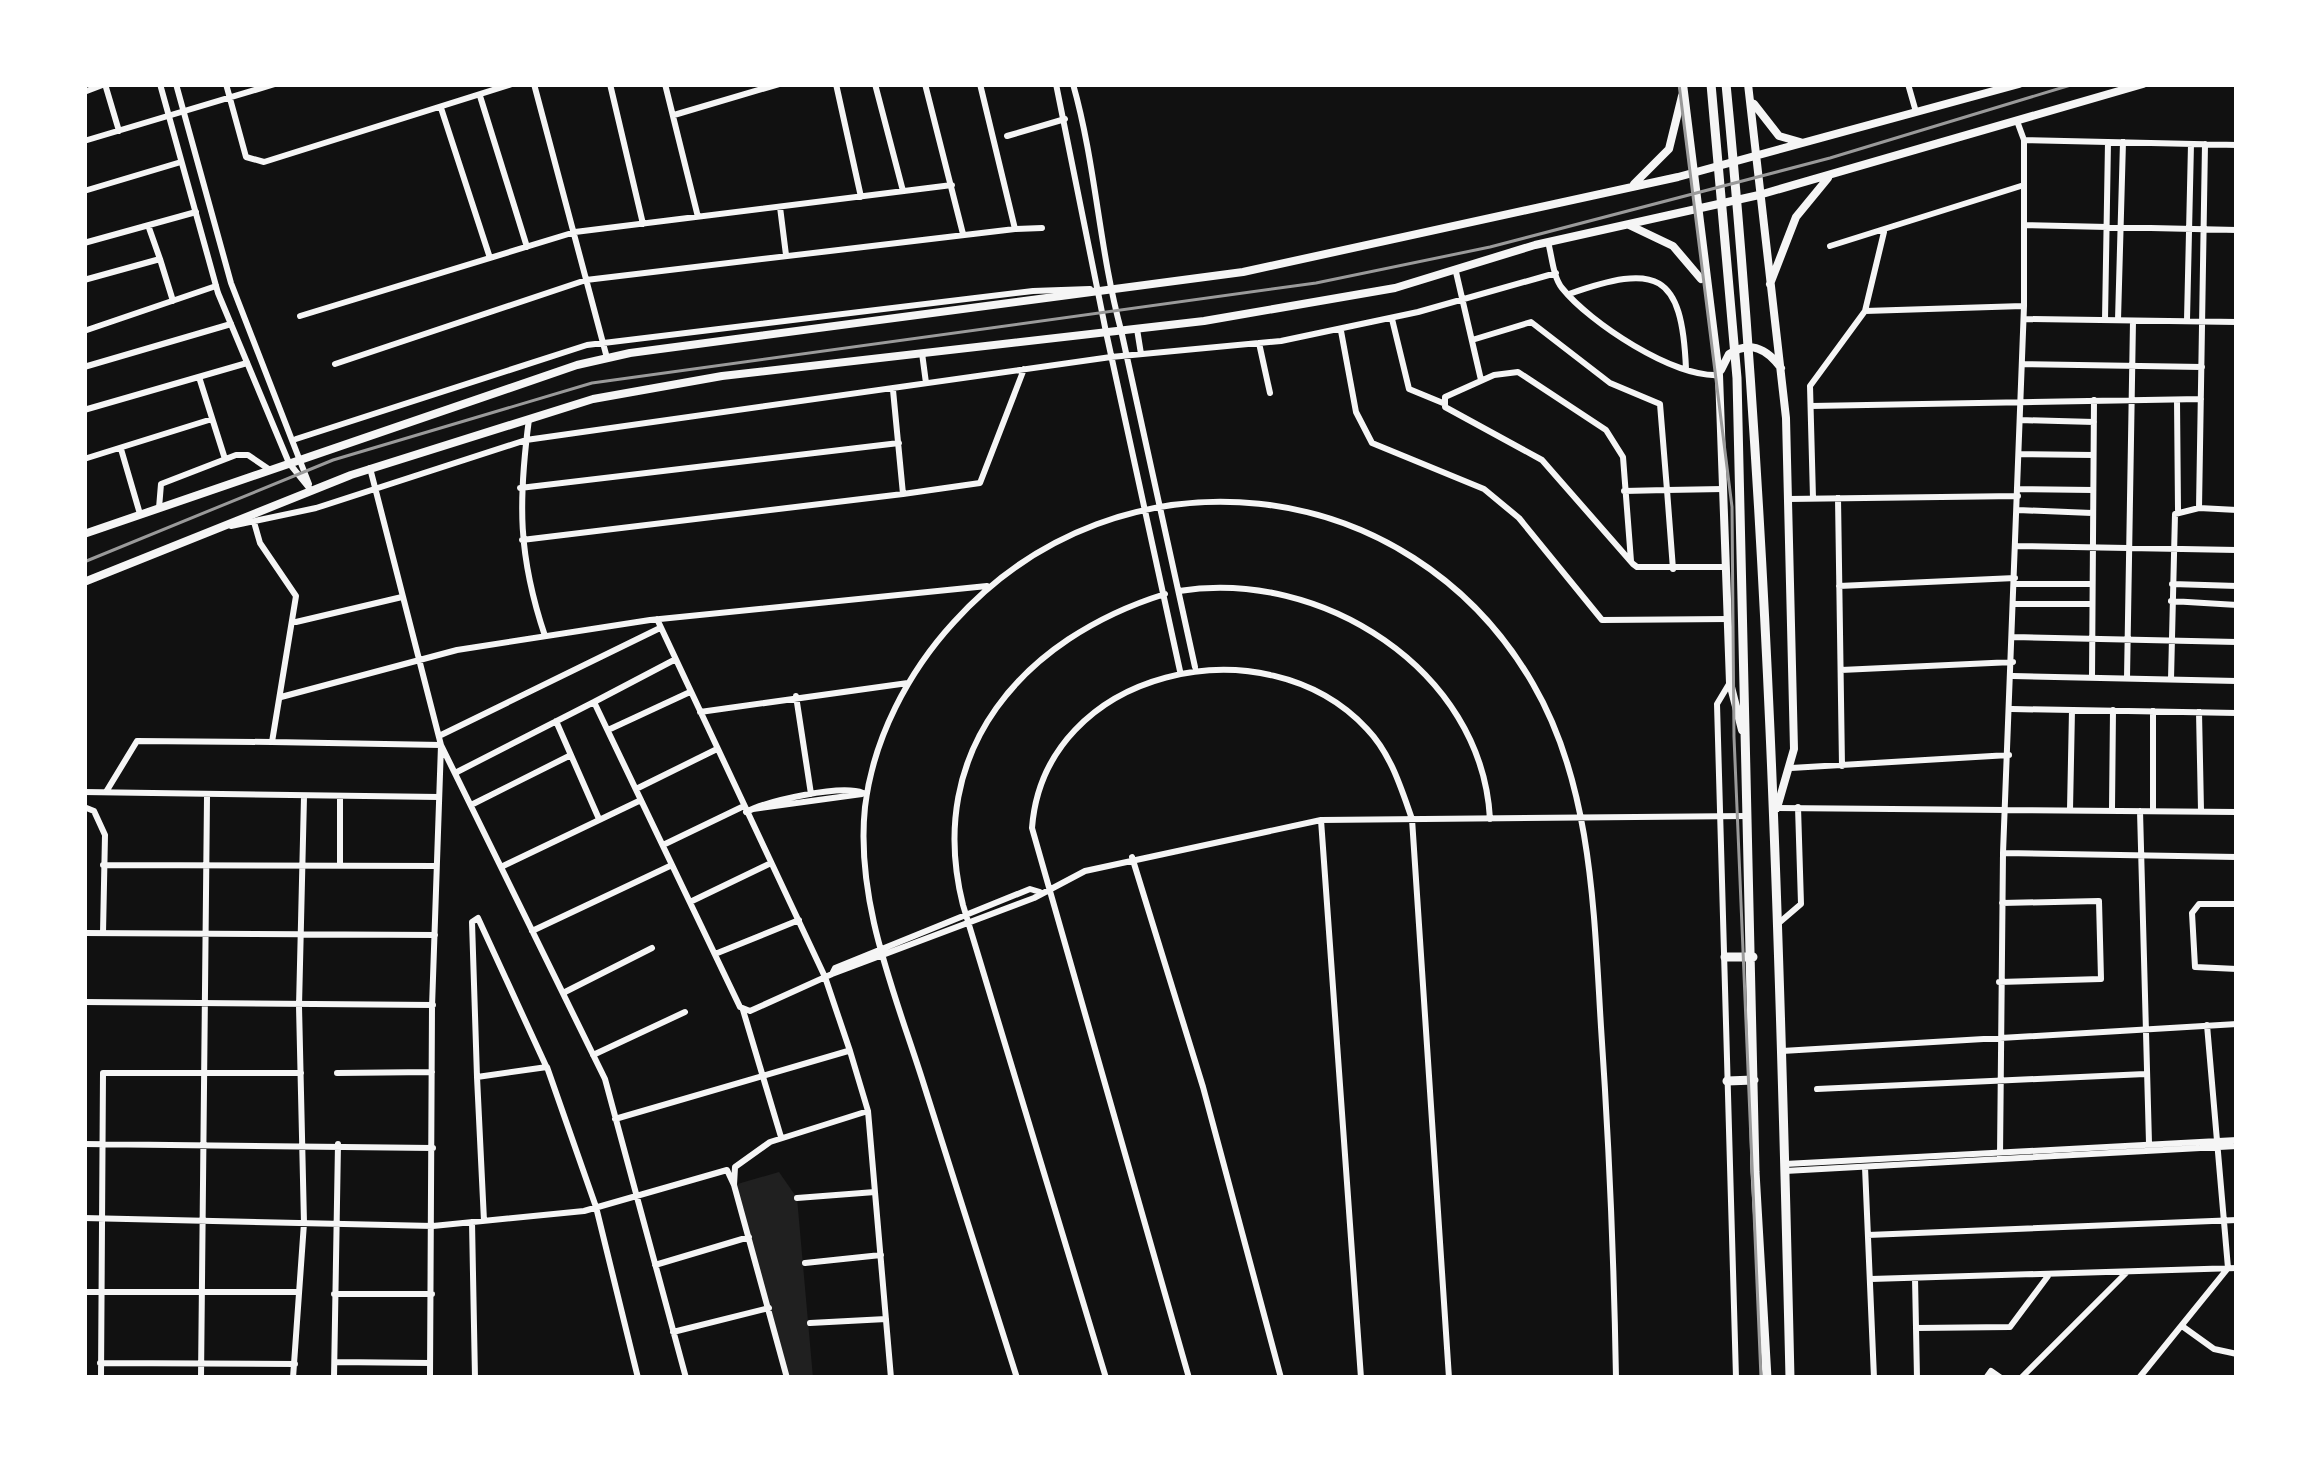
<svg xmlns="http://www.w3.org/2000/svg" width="2321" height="1462" viewBox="0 0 2321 1462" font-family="'Alegreya Sans',sans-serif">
  <rect width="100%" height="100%" fill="#111"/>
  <path fill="#202020" d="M779 1172 797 1198 813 1378H787L734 1185Z"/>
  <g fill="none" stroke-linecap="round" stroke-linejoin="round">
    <path stroke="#f5f5f5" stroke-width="6" d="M105 84 119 131
      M226 84 246 157 264 162 512 84
      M534 84 607 358
      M610 84 643 224
      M665 84 698 217
      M836 84 861 197
      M875 84 903 191
      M925 84 963 234
      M1908 84 1916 112
      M84 92 105 84
      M480 96 527 247
      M441 108 490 258
      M674 115 779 84
      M2017 121 2024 140V306L2003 853 2237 857
      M1007 136 1065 119
      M2024 140 2237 145
      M84 141 275 84
      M2205 144 2199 508 2237 510
      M84 191 181 162
      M780 207 786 255
      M148 225 160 259
      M2025 225 2237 230
      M1015 229 1042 228
      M1548 242C1552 256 1553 277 1562 288 1590 323 1674 378 1719 375
      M84 243 196 212
      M1830 246 2024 185
      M1456 272 1481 380
      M84 280 160 259 173 301
      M1569 294C1657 263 1682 272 1686 369
      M1865 311 2023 306
      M300 316 575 232 952 185
      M1392 319 1409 389 1443 403
      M2024 319 2237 322
      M2105 320 2108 142
      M2118 320 2123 142
      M2187 320 2191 144
      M1137 329 1141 354
      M1121 330 1195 667
      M84 331 216 286
      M1341 331 1356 412 1372 443 1484 489 1519 518 1602 620 1728 619
      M1106 332 1180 671
      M1472 340 1531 322 1610 383 1660 404 1667 490 1723 489
      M1259 343 1270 393
      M922 353 926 383
      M335 364 586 280 1015 229 980 84
      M2022 364 2202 367
      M84 367 231 324
      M199 377 225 459
      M2177 400 2178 510
      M1811 406 2201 399
      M84 410 247 363
      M529 419C518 502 518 556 545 636
      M2020 420 2094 422
      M296 439 587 345 1033 291 1090 289
      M121 449 140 514
      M2019 454 2093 455
      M84 459 212 419
      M370 468 441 745 432 1007 430 1378
      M520 488 899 443
      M2018 489 2093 490
      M1624 491 1667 490 1673 569
      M903 494 980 483 1024 369
      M1813 498 1810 386 1865 311 1884 232
      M1838 498 1842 766
      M1788 499 2018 496
      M159 508 161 484 236 455H248L270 470
      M2018 510 2092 513
      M231 526 316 508 526 440 1111 357 1281 341 1418 312 1556 273
      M522 540 903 494 893 390
      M2017 546 2237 550
      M1631 561 1623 457 1606 430 1518 372 1494 375 1445 397V407L1542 460 1633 564 1637 567H1725
      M2016 584H2092
      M2172 584 2237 586
      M1839 586 2015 578
      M1179 591C1320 568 1482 669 1490 819
      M2171 601 2237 605
      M2015 604H2092
      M657 619 825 977 850 1051 868 1111 891 1378
      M296 622 402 597
      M2014 637 2237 642
      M1841 670 2013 662
      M2013 676 2237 681
      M2092 678 2094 400
      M2127 678 2133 321
      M2171 679 2175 514 2199 508
      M796 696 811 794
      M281 697 457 650 650 620 987 586
      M594 702 674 660
      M2012 709 2237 713
      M2153 711V810
      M700 712 908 683
      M2199 712 2201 810
      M556 721 599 819
      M608 730 690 692
      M439 736 660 628
      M272 742 441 745 605 1079 686 1378
      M1791 768 2009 755
      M455 773 594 702 740 1007 750 1011 832 974 1034 898 1085 871 1321 820 1747 816
      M636 789 717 749
      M84 792 439 797
      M106 792 137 741 272 742 296 596 260 543 254 522
      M340 797V864
      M471 805 571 755
      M84 807 94 811 105 835 103 933
      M1777 808 2237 812
      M753 809 862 794
      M2112 809 2113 710
      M2070 810 2072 710
      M2140 811 2149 1143
      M746 812C767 801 841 784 863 793
      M1321 820 1361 1378
      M663 845 744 806
      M1132 857 1203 1087 1281 1378
      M103 865 436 866
      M501 867 641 800
      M690 902 771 863
      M2237 904H2199L2192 913 2195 967 2237 969
      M1780 922 1801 904 1798 807
      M532 931 672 865
      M84 933 435 935
      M715 954 799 920
      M832 974 835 968 1030 889 1040 892
      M1999 982 2101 979 2099 901 2002 903
      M563 993 652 948
      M84 1002 433 1005
      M743 1010 781 1137
      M1782 1051 2237 1024
      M593 1055 685 1012
      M337 1073 432 1072
      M477 1077 472 922 478 918 546 1066
      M1817 1089 2145 1074
      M615 1119 848 1051
      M84 1144 433 1148
      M2000 1156 2003 853
      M1785 1164 2237 1140
      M1865 1167 1874 1378
      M1785 1171 2237 1146
      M734 1185 787 1378
      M797 1198 875 1192
      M84 1218 433 1226 584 1211 727 1170 734 1185 735 1167 770 1142 868 1111
      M484 1221 477 1077 547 1067 596 1207 638 1378
      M472 1222 475 1378
      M1868 1235 2237 1220
      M805 1263 881 1255
      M655 1265 749 1237
      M1915 1278 1917 1378
      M1871 1279 2237 1268
      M84 1292H299
      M334 1294H432
      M810 1323 886 1319
      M2182 1326 2214 1349 2237 1354
      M1916 1328 2010 1327 2048 1276
      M673 1332 769 1308
      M335 1362 430 1363
      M100 1363 295 1364
      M101 1378 103 1073H301
      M201 1378 207 797
      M293 1378 304 1223 299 1006 304 797
      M334 1378 338 1144
      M1017 1378C986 1280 955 1182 924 1085 896 996 855 902 865 807 873 739 908 672 954 622 1119 439 1409 469 1533 684 1592 785 1594 913 1601 1027 1609 1144 1614 1261 1616 1378
      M1106 1378 963 905C924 750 1024 638 1165 594
      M1189 1378 1032 828C1044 669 1265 619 1367 729 1391 754 1401 788 1412 819L1449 1378
      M1986 1378 1991 1371 2001 1378
      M2021 1378 2126 1273
      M2139 1378 2228 1268 2207 1025"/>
    <path stroke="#f5f5f5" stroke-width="6" d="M160 84 218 293 289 463 310 489
      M176 84 231 283 309 484
      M1056 84 1106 332
      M1073 84C1096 165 1099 249 1121 330
      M1729 684 1717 704 1736 1378"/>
    <path stroke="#f5f5f5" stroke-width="8" d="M1683 84 1719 375 1730 683 1742 730
      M1748 84 1786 418 1794 749 1777 808
      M1754 104 1779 136 1800 142
      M1634 184 1669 149 1682 96
      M1629 225 1673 246 1701 279
      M1770 284 1796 217 1828 178
      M1721 370 1729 354C1751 340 1767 349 1781 368
      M84 534 577 365 630 353 1243 272 1678 177 2019 84
      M84 582 351 475 593 399 722 376 1204 321 1395 288 1535 245 1759 195 2143 84"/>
    <path stroke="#f5f5f5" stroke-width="9" d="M1711 84 1737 378 1755 1172 1767 1378
      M1726 84C1768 515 1780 945 1790 1378
      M1725 957H1753
      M1727 1081 1754 1080"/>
    <path stroke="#9a9a9a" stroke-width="3" d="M1679 84 1732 507 1734 737 1761 1378
      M84 562 333 460 592 383 1316 283 1490 247 1830 158 2074 84"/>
  </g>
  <rect width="2321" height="1462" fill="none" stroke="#ffffff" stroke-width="174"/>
</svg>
